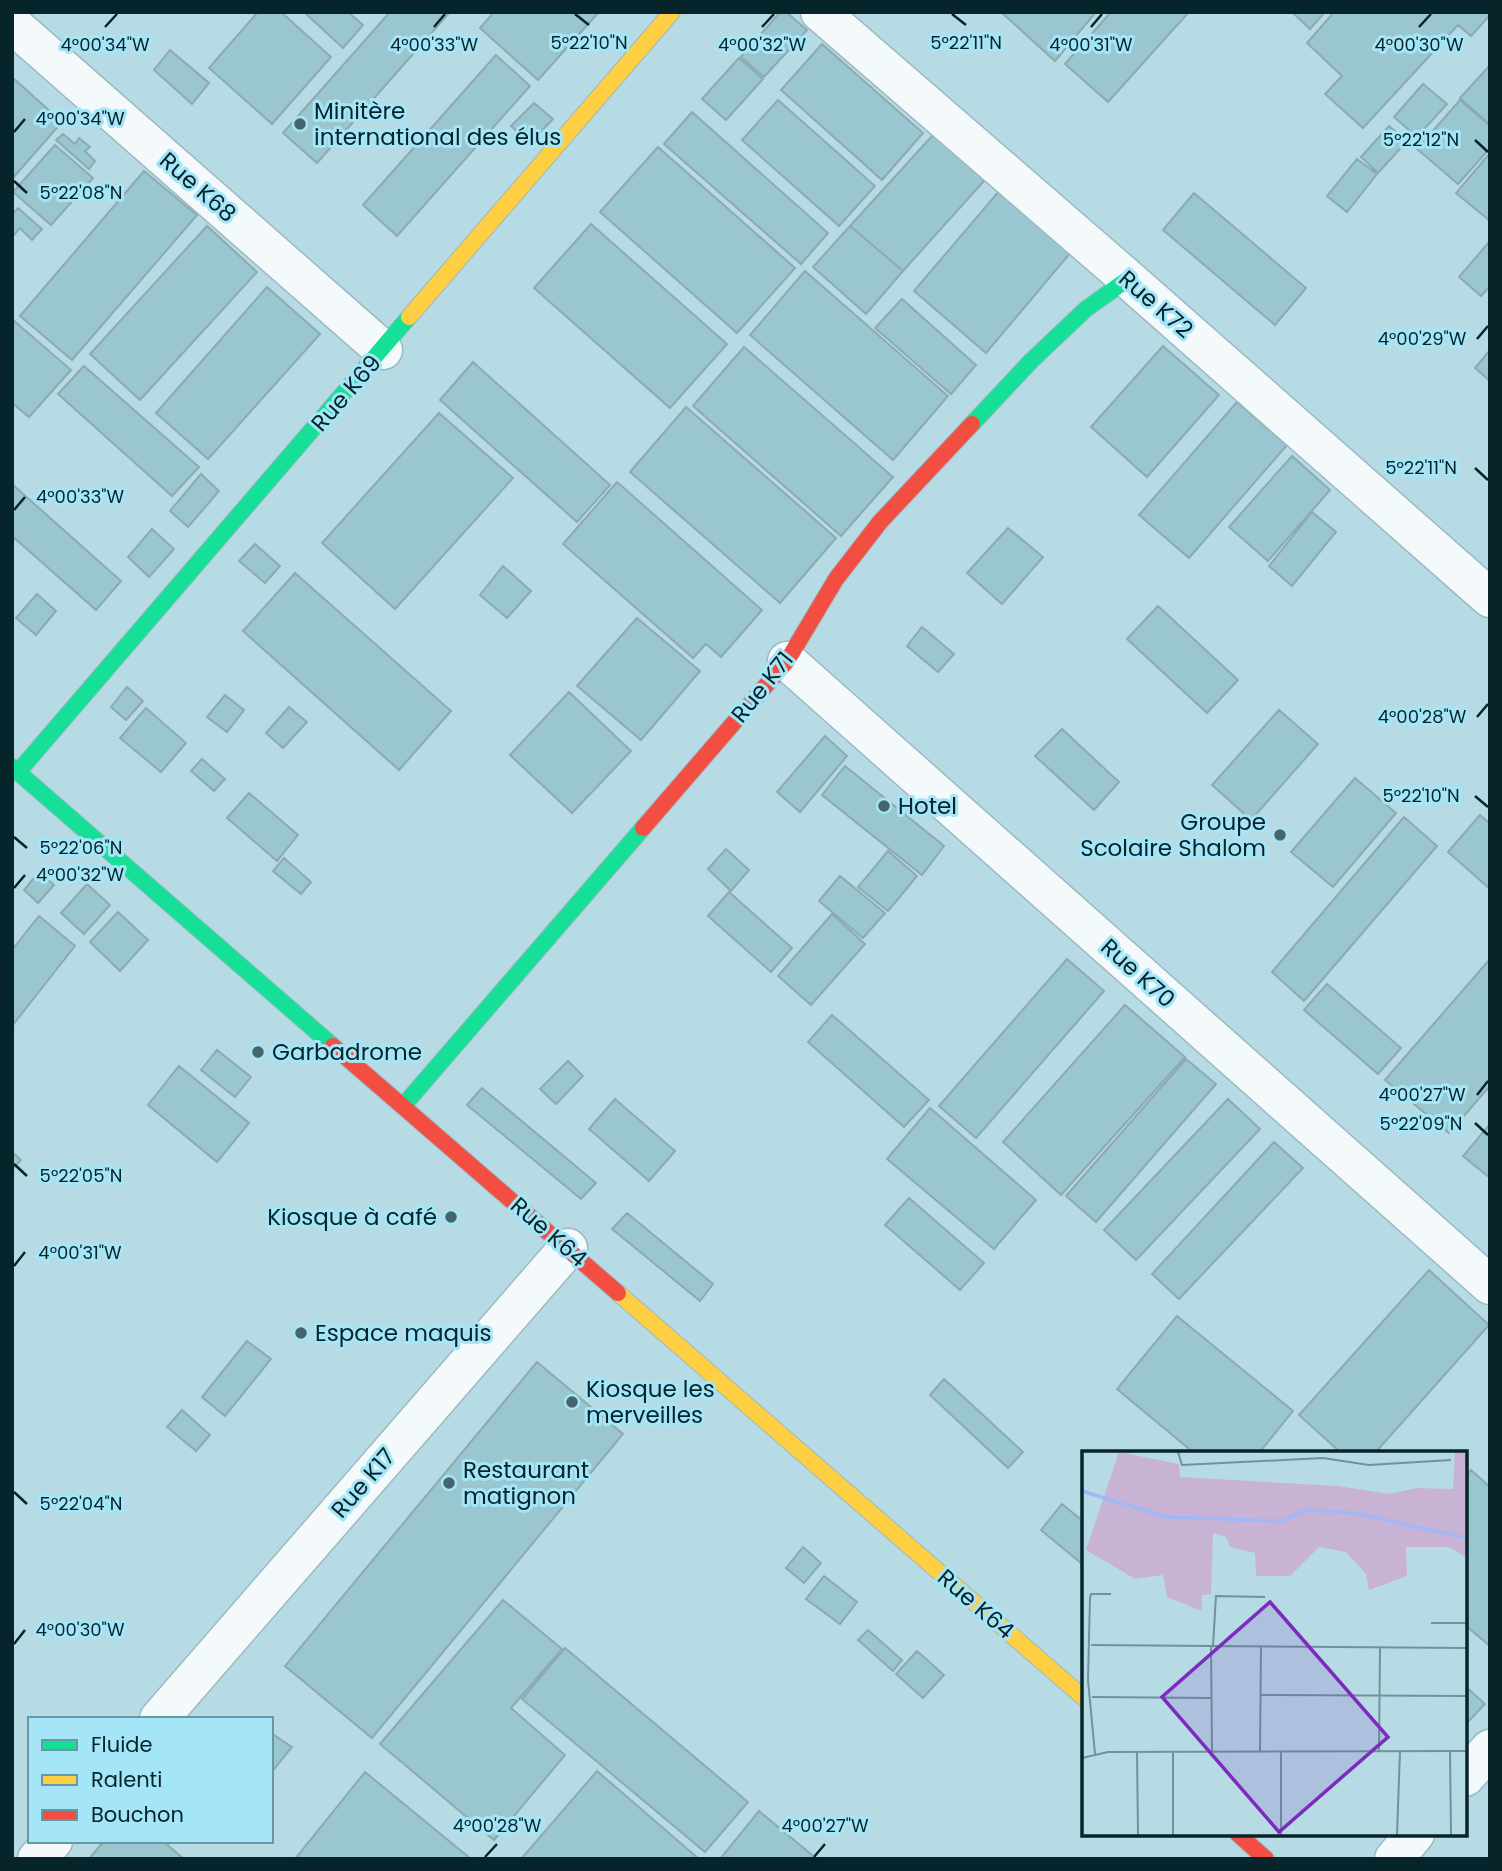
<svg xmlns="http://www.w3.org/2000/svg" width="1502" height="1871" viewBox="0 0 1502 1871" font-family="Poppins,sans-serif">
  <rect width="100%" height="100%" fill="#b7dbe4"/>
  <path fill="#9ac6d0" stroke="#8daab1" stroke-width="2" d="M258 12H281L331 57 272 124 209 68Z
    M304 12H348L363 25 343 48Z
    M390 12H450L317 163 283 133Z
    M494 12H599L538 80 480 28Z
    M780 12H786L807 30 764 77 741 57Z
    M1001 12H1096L1055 61Z
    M1111 12H1189L1108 102 1065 64Z
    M1292 12H1325L1310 29Z
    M1334 12H1490V15L1471 36 1458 25 1363 128 1325 94 1342 76 1307 43Z
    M822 44 923 133 882 180 781 90Z
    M170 50 209 83 192 104 154 70Z
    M496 55 530 86 397 236 363 205Z
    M739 58 763 79 726 120 702 99Z
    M1490 65V125L1460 98Z
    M12 77 62 122 12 179Z
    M1423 84 1447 104 1417 137 1394 117Z
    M778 100 875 186 839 226 742 140Z
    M1460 100 1490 126V148L1458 184 1417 149Z
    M534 103 553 119 530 143 511 126Z
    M692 112 828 233 801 264 664 144Z
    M942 125 993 171 903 271 850 226Z
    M1389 126 1407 141 1378 173 1361 157Z
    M63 134 75 144 79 138 90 147 85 151 95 161 89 169 56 140Z
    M55 145 93 178 51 225 13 192Z
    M658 147 795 268 737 333 600 212Z
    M1490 153V221L1456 193Z
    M1357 159 1377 174 1347 212 1327 196Z
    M144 171 197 215 72 360 20 316Z
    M1000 190 1072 251 986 353 914 291Z
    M1194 193 1306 288 1275 325 1163 230Z
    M18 208 42 229 32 240 20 228 12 237V215Z
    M591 224 727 344 670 408 534 288Z
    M207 226 257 272 140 400 90 354Z
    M850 226 903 271 866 314 813 267Z
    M1490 241V286L1481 296 1459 277Z
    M805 271 948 396 893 460 750 335Z
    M267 287 320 334 208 459 156 413Z
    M902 299 976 365 951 394 875 328Z
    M12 319 71 370 29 417 12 403Z
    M1163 346 1219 395 1147 477 1091 427Z
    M744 347 893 477 841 536 693 406Z
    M1490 350V381L1475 368Z
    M473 362 610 485 577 522 440 400Z
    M84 366 199 467 172 496 58 394Z
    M1237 402 1287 445 1189 558 1139 515Z
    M686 407 836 538 780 603 630 472Z
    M439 413 513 478 395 609 322 543Z
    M1292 456 1330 490 1268 561 1229 527Z
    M201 474 219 491 188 527 170 511Z
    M617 482 762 610 721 657 706 644 693 658 563 544Z
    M12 484 121 581 96 610 12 536Z
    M1312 512 1336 532 1292 586 1269 566Z
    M1008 528 1043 557 1002 604 967 573Z
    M152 529 174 549 149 577 128 557Z
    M255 544 280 566 265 583 239 561Z
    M503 566 531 591 507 618 480 595Z
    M295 573 451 711 399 770 243 631Z
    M37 594 56 611 36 635 16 618Z
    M1158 606 1238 680 1207 713 1127 639Z
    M637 618 700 671 641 740 577 686Z
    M922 627 954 654 938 672 907 646Z
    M127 687 143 701 126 720 111 707Z
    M569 692 631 751 572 813 510 755Z
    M225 695 244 710 227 732 207 717Z
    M289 707 307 722 283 748 266 733Z
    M146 708 186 743 161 772 120 738Z
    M1279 710 1318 744 1251 820 1212 785Z
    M1062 729 1119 782 1094 810 1035 756Z
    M825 736 847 756 800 812 777 792Z
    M202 759 225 779 214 791 191 771Z
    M845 766 944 846 922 875 822 795Z
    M1355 778 1396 813 1333 887 1291 852Z
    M249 793 298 835 277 861 227 818Z
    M1480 815 1490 824V889L1448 852Z
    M1404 817 1437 846 1304 1001 1272 972Z
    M726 849 749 870 731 891 708 869Z
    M888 851 917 876 888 911 858 887Z
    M284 858 311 882 301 894 273 871Z
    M39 872 54 885 38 903 24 890Z
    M840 876 885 913 863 938 819 901Z
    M87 884 110 905 84 934 61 913Z
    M729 892 792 948 771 972 708 916Z
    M118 912 148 940 120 971 90 942Z
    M832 914 865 944 811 1005 778 976Z
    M39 916 75 946 12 1026V950Z
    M1067 959 1104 991 976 1138 939 1106Z
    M1490 959V1086L1449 1133 1385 1080Z
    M1327 984 1401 1048 1378 1074 1304 1010Z
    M1125 1005 1185 1057 1061 1195 1003 1142Z
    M832 1015 929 1100 904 1127 808 1042Z
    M217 1050 251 1077 235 1097 201 1070Z
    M1186 1059 1216 1084 1096 1222 1066 1196Z
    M568 1061 583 1076 556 1104 540 1089Z
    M179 1066 249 1123 217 1162 148 1105Z
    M482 1088 596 1183 581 1199 467 1105Z
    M615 1099 675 1151 649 1181 589 1129Z
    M1228 1099 1260 1129 1136 1260 1104 1230Z
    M930 1108 1036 1200 994 1249 887 1159Z
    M1490 1124V1178L1463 1156Z
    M1274 1142 1303 1168 1179 1299 1152 1274Z
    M12 1152 21 1160 12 1170Z
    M909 1198 984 1263 960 1290 885 1225Z
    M627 1213 713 1284 700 1301 612 1229Z
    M1429 1270 1489 1325 1375 1453H1341L1299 1415Z
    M1177 1316 1293 1411 1259 1453H1194L1117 1389Z
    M247 1341 271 1359 225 1416 202 1397Z
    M537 1362 623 1434 372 1738 285 1666Z
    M944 1379 1023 1452 1008 1468 930 1395Z
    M182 1410 210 1435 196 1451 167 1427Z
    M1471 1470 1490 1487V1646L1465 1625V1477Z
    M1062 1504 1084 1522 1082 1564 1041 1530Z
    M803 1547 821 1563 804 1583 786 1568Z
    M824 1576 857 1602 840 1624 806 1599Z
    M503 1600 562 1649 511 1708 565 1755 494 1840 380 1744Z
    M868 1630 902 1660 893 1671 858 1640Z
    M565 1648 748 1802 705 1852 522 1699Z
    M917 1651 944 1675 923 1698 896 1674Z
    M1465 1686 1485 1704 1465 1725Z
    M271 1733 292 1747 271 1773Z
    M597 1771 699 1859H521Z
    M365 1772 471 1859H295Z
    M759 1811 817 1859H720Z
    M104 1841H163L184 1859H89Z"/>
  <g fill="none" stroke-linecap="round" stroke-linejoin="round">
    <defs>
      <path id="street" d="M820 12 1128 279 1490 598
        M12 24 383 350
        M787 661 1490 1285
        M159 1719 568 1248
        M1465 1777 1490 1749
        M37 1859 53 1841
        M1394 1859 1415 1834"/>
      <path id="fast" d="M972 424 1031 361 1086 309 1128 279
        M12 767 333 1046
        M18 772 409 317
        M403 1106 643 828"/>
      <path id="slow" d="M409 317 672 12
        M618 1293 1084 1698"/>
      <path id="jam" d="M643 828 787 661 836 579 880 522 972 424
        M333 1046 618 1293
        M1238 1834 1266 1859"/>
    </defs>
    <use href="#street" stroke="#9cb9c0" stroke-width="41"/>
    <use href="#fast" stroke="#9cb9c0" stroke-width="18"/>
    <use href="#slow" stroke="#9cb9c0" stroke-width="18"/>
    <use href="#jam" stroke="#9cb9c0" stroke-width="18"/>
    <use href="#street" stroke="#f4fafb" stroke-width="38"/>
    <use href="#fast" stroke="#16e098" stroke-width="16"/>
    <use href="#slow" stroke="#ffcf43" stroke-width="16"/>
    <use href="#jam" stroke="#f24e42" stroke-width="16"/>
  </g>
  <path fill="none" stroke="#08242b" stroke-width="2.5" d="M575 14 589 25M952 14 966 25M105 27 117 14M434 27 445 14M762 27 774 14M1091 27 1102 14M1419 27 1431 14M14 132 25 119M1475 140 1488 152M14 181 27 193M1477 339 1488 326M1475 468 1488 480M14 510 25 497M1477 717 1488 704M1475 796 1488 807M14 837 27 848M14 888 25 875M1477 1095 1488 1081M1475 1123 1488 1135M14 1164 27 1176M14 1266 25 1252M14 1492 27 1504M14 1644 25 1630M485 1857 497 1844M814 1857 825 1844"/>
  <g fill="#45646c" stroke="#a4e6f7" stroke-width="2.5">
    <circle cx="300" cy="124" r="7"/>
    <circle cx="884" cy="806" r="7"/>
    <circle cx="1280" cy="835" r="7"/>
    <circle cx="258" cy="1052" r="7"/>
    <circle cx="451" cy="1217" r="7"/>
    <circle cx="301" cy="1333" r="7"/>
    <circle cx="572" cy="1402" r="7"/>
    <circle cx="449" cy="1483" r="7"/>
  </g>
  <g text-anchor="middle" stroke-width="6" stroke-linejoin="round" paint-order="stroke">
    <g font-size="23" fill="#08242b" stroke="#a4e6f7" text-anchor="start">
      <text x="314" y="119">Minitère<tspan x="314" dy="26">international des élus</tspan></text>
      <text x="898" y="814">Hotel</text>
      <text x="1266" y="830" text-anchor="end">Groupe<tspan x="1266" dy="26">Scolaire Shalom</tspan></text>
      <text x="272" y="1060">Garbadrome</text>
      <text x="437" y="1225" text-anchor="end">Kiosque à café</text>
      <text x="315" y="1341">Espace maquis</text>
      <text x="586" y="1397">Kiosque les<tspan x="586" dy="26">merveilles</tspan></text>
      <text x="463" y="1478">Restaurant<tspan x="463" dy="26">matignon</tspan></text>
    </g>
    <g font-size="23" fill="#08242b" stroke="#a4e6f7">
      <text transform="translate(198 187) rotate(41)" y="8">Rue K68</text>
      <text transform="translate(1156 304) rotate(41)" y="8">Rue K72</text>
      <text transform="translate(346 393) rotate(-49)" y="8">Rue K69</text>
      <text transform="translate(762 687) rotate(-51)" y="8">Rue K71</text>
      <text transform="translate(1138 973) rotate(42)" y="8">Rue K70</text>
      <text transform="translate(549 1232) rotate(41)" y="8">Rue K64</text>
      <text transform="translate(363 1483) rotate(-49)" y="8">Rue K17</text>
      <text transform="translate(976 1604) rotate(41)" y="8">Rue K64</text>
    </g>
  </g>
  <g transform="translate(1082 1451)">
    <rect width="385" height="385" fill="#b7dbe4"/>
    <path d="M37 1 97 13 98 26 256 35 308 43 335 37 371 38 373 1H385V107L367 96H324L325 125 287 139 284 123 264 101 237 96 208 125H174L173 102 148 96 144 86 131 82 129 143 120 144V160L85 146 81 124 53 128 4 99Z" fill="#c9b3d5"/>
    <path fill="none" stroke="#a1b7f6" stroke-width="3.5" d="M0 40 84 66 199 70 224 59 272 62 385 87"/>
    <path fill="none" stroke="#71929a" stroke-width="2" d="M96 1 100 14 241 7 287 14 369 9M349 172H385M9 194 385 197M129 195 130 300M131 195 134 145 183 146M178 244 385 245M10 246 130 247M91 300V384M178 300 179 195M199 300V384M297 300 298 197M368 300 369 384M55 301 56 384M13 303 6 229 8 147 9 143H29M0 307 26 301 385 300M315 384 318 300"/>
    <path fill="#7b2cbf" fill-opacity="0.15" stroke="#7b2cbf" stroke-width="3.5" d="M188 151 306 286 197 381 80 246Z"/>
    <rect width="385" height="385" fill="none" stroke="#08242b" stroke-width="3.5"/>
  </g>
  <g font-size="18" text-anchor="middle" fill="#08242b" stroke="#a4e6f7" stroke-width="6" stroke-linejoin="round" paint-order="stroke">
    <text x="589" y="49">5°22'10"N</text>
    <text x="966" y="49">5°22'11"N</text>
    <text x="434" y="51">4°00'33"W</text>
    <text x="1091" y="51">4°00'31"W</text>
    <text x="1419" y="51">4°00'30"W</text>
    <text x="105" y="51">4°00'34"W</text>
    <text x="762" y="51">4°00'32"W</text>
    <text x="80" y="125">4°00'34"W</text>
    <text x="1421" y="146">5°22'12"N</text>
    <text x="81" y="199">5°22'08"N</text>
    <text x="1422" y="345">4°00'29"W</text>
    <text x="1421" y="474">5°22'11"N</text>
    <text x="80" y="503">4°00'33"W</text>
    <text x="1422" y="723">4°00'28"W</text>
    <text x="1421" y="802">5°22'10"N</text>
    <text x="81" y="854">5°22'06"N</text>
    <text x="80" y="881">4°00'32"W</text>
    <text x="1422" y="1101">4°00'27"W</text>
    <text x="1421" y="1130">5°22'09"N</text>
    <text x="81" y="1182">5°22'05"N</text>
    <text x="80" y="1259">4°00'31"W</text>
    <text x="81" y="1510">5°22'04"N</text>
    <text x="80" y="1636">4°00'30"W</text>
    <text x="497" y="1832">4°00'28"W</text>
    <text x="825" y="1832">4°00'27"W</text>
  </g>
  <rect width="1502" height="1871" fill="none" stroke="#08242b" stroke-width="28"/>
  <rect x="28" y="1717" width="245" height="126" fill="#a4e6f7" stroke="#6698a5" stroke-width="2"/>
  <rect x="42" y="1740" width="35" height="10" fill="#16e098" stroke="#6698a5" stroke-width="2"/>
  <text x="91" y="1752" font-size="21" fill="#08242b">Fluide</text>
  <rect x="42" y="1775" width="35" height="10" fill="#ffcf43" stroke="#6698a5" stroke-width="2"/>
  <text x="91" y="1787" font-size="21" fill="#08242b">Ralenti</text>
  <rect x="42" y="1810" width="35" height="10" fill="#f24e42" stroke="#6698a5" stroke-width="2"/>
  <text x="91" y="1822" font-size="21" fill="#08242b">Bouchon</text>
</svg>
